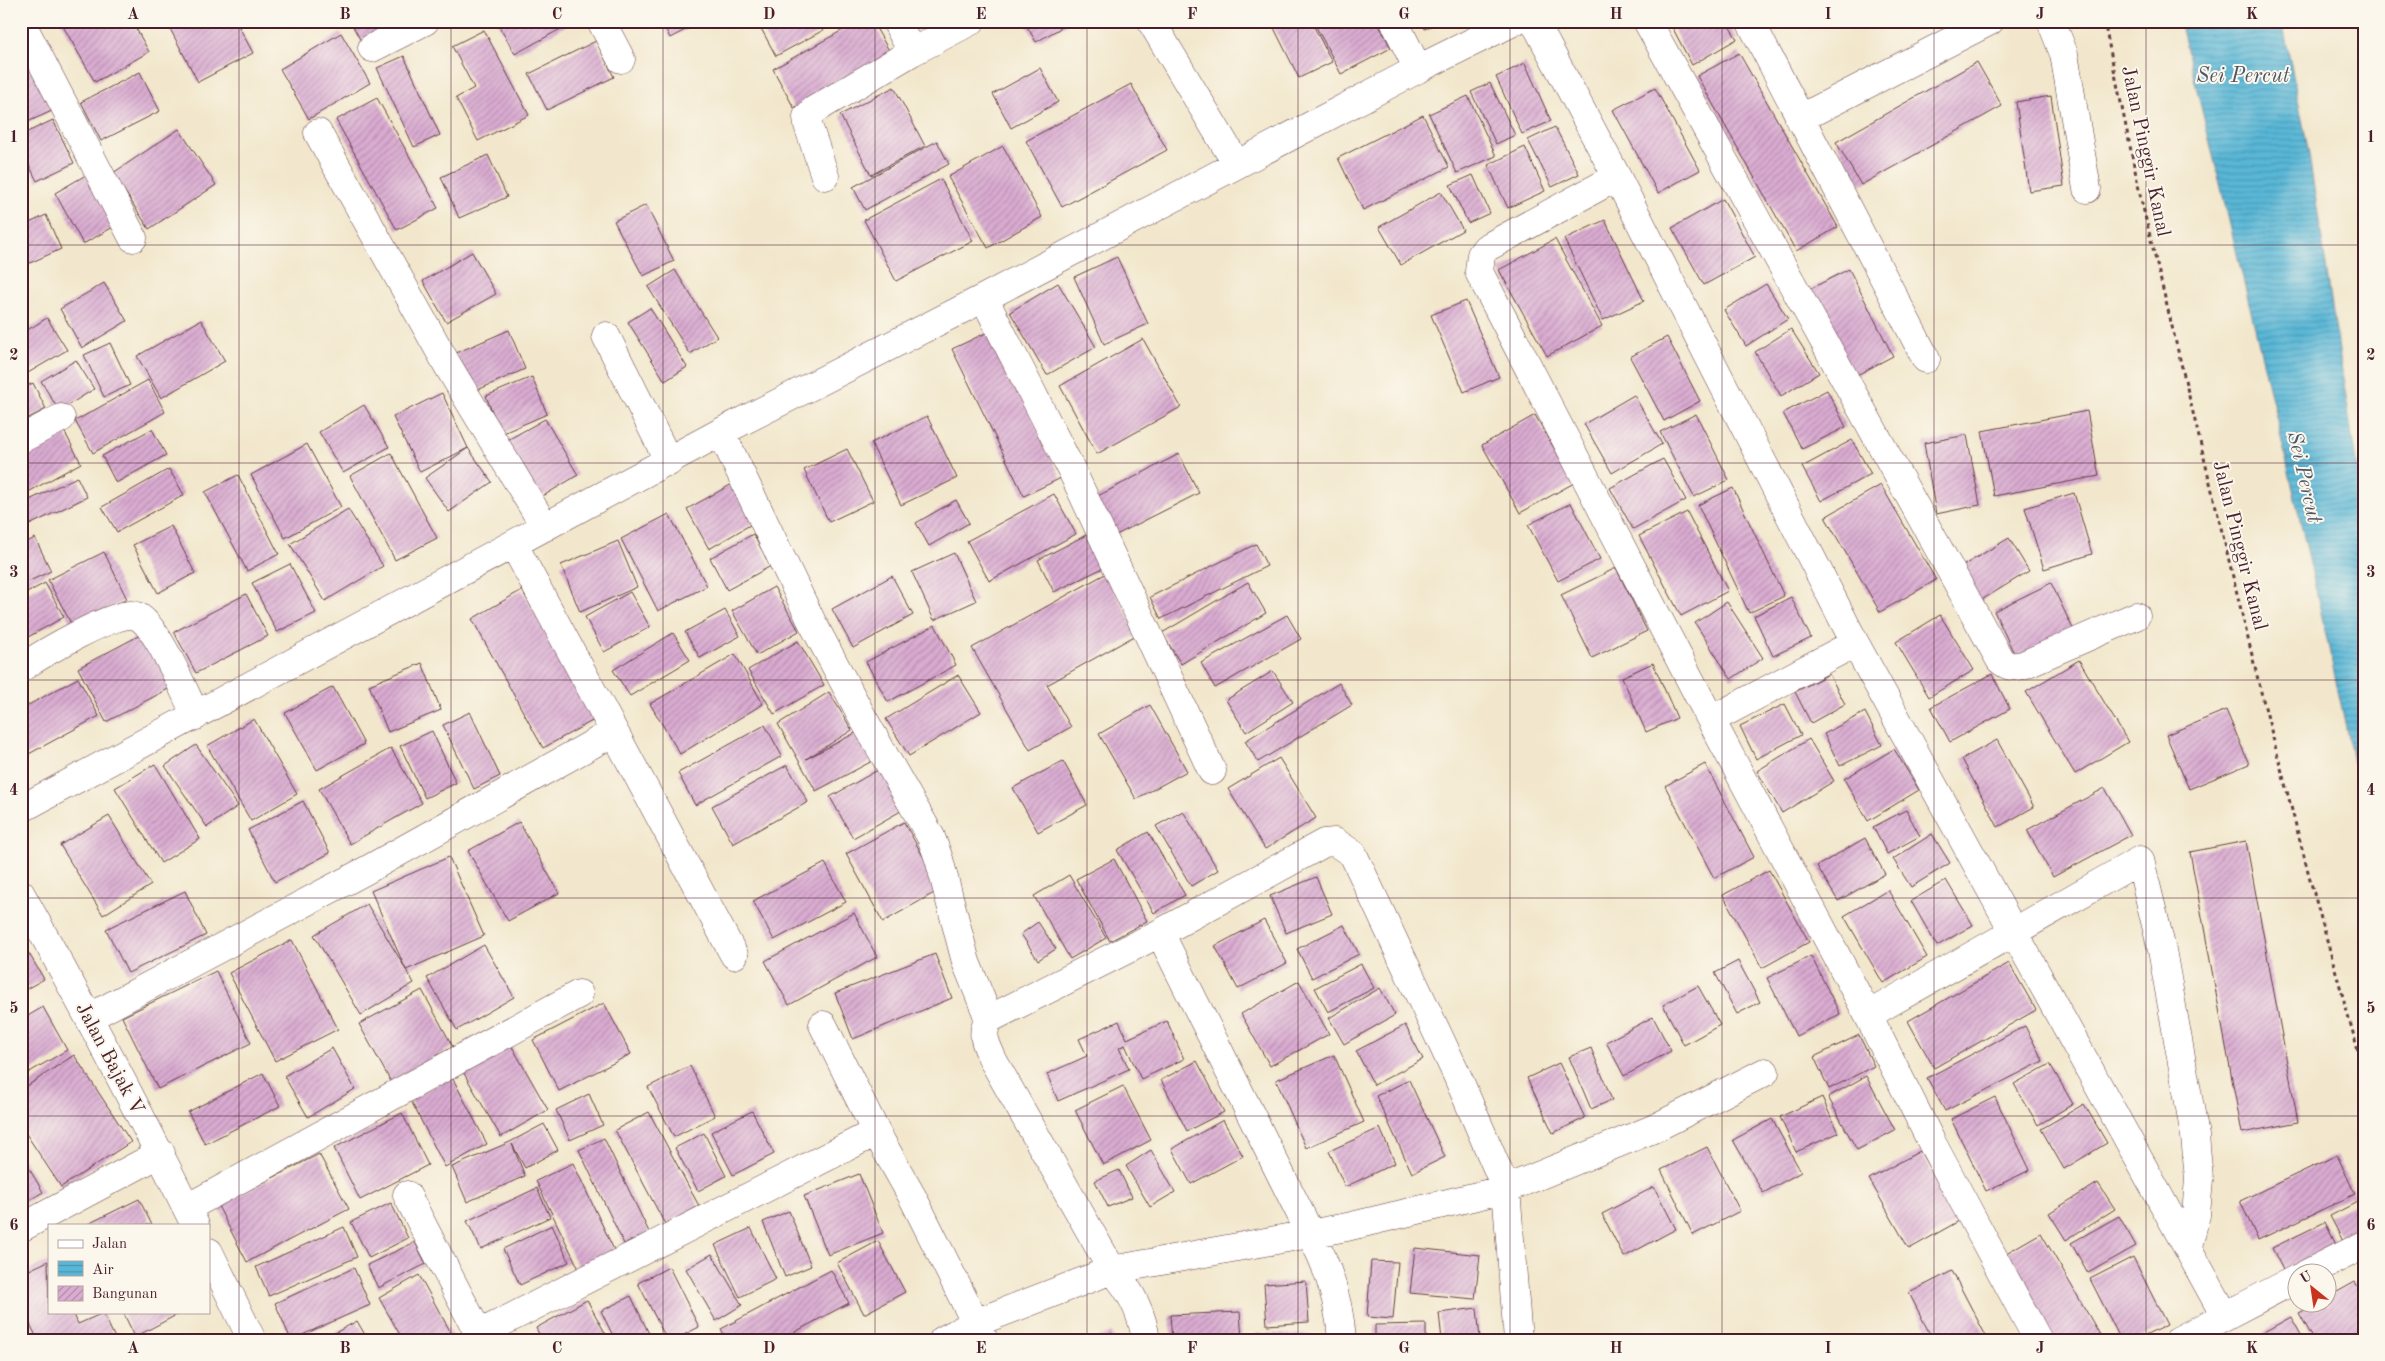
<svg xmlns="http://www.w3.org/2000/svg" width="2385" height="1361" viewBox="0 0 2385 1361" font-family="'Old Standard TT',serif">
  <defs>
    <pattern id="water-rules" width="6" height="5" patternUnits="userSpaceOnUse" patternTransform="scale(1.25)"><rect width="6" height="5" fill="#58b7d7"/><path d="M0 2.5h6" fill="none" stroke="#4b94af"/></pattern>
    <pattern id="building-hatch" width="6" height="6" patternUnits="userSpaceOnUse" patternTransform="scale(1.25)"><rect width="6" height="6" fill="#daacd2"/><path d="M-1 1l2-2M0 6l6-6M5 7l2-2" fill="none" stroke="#b38bab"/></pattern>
  </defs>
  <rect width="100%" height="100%" fill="#fbf7ec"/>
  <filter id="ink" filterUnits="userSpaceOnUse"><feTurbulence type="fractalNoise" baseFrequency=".02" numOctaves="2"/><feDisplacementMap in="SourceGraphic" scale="10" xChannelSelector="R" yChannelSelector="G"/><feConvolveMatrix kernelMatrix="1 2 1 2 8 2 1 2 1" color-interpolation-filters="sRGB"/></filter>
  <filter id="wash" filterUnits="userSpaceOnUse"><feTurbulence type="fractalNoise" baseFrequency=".0096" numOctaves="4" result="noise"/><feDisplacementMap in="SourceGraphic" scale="20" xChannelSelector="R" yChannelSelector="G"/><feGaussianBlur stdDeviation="1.12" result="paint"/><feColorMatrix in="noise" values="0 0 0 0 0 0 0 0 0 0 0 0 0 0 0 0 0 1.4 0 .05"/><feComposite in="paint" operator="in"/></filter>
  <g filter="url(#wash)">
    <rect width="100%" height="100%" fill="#f2e7cc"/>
    <path fill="url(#water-rules)" stroke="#516b81" d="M2180 21H2282L2308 149 2357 469 2364 494V814C2310 548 2245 285 2180 21Z"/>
    <g id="blocks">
      <path fill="url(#building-hatch)" d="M60 21H132L149 52 95 82Z
        M166 21H236L253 53 198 82Z
        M350 21H396L361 41Z
        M496 21H575L515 54Z
        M662 21H702L670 38Z
        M757 21H840L776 56Z
        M859 21H872L891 54 794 108 773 69Z
        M1024 21H1073L1036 42Z
        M1283 21H1311L1332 62 1299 78 1273 26Z
        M1313 21H1377L1391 48 1341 74Z
        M1421 21H1440L1425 29Z
        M1669 21H1726L1737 39 1692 65Z
        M484 30 529 115 478 141 456 98 474 88 452 46Z
        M341 33 370 83 309 119 280 69Z
        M21 40 54 110 21 125Z
        M596 41 614 77 547 110 529 74Z
        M1739 53 1838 227 1796 251 1697 76Z
        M404 56 440 135 414 147 377 68Z
        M1977 62 2002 106 1861 185 1836 142Z
        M1525 63 1551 121 1522 134 1496 77Z
        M1040 68 1058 102 1011 128 993 94Z
        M140 72 160 111 101 141 81 102Z
        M1490 83 1515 135 1496 144 1471 92Z
        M1131 84 1167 150 1062 207 1026 141Z
        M894 87 925 146 871 175 840 115Z
        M1655 88 1700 170 1658 193 1613 110Z
        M1468 96 1496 156 1457 173 1429 114Z
        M2051 96 2064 186 2029 191 2016 102Z
        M377 98 438 208 397 230 336 120Z
        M1423 115 1449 167 1363 210 1338 158Z
        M53 120 74 163 37 181 21 149V135Z
        M1555 127 1579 174 1552 187 1528 140Z
        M179 129 216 185 149 229 113 173Z
        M937 141 949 164 865 210 853 187Z
        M1003 146 1042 217 988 248 948 177Z
        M1525 147 1545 191 1508 208 1488 165Z
        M488 155 507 197 459 218 441 177Z
        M86 175 115 226 83 244 55 193Z
        M1473 175 1490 213 1468 223 1450 185Z
        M941 179 973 241 896 281 864 220Z
        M1441 192 1463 230 1401 265 1379 227Z
        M1723 199 1755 257 1704 285 1672 228Z
        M646 205 674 261 643 276 614 221Z
        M46 215 61 249 21 267V227Z
        M1605 220 1644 301 1603 320 1564 239Z
        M1555 239 1602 326 1547 356 1499 270Z
        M472 252 496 294 446 322 423 281Z
        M1117 257 1148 324 1104 344 1074 277Z
        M1849 269 1893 356 1855 376 1810 289Z
        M675 270 717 337 690 354 648 287Z
        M104 283 127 321 82 348 60 309Z
        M1058 283 1096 347 1047 375 1010 312Z
        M1766 284 1788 319 1746 346 1724 310Z
        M1466 301 1499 377 1464 392 1431 315Z
        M650 308 687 367 665 381 628 322Z
        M47 318 67 350 21 377V334Z
        M201 320 225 361 161 398 137 356Z
        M1791 329 1819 373 1781 396 1755 352Z
        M509 330 525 369 473 392 456 353Z
        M990 331 1061 478 1024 496 952 349Z
        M1667 337 1700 401 1664 421 1630 357Z
        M1143 339 1181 407 1097 454 1060 386Z
        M110 343 130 385 104 397 84 355Z
        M76 360 94 389 59 411 41 381Z
        M532 377 547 414 501 434 486 396Z
        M148 380 165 412 93 453 75 421Z
        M33 383 46 409 21 422V389Z
        M1827 390 1846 427 1802 449 1783 413Z
        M442 393 468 448 420 472 393 417Z
        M1634 395 1662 444 1612 473 1584 424Z
        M364 405 389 447 343 473 319 432Z
        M2087 411 2099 476 1994 496 1982 431Z
        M1696 414 1729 480 1694 497 1660 432Z
        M1535 415 1574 483 1520 513 1482 445Z
        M927 416 957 478 901 505 871 443Z
        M545 419 578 475 538 499 504 442Z
        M62 427 81 463 21 496V449Z
        M152 429 166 455 116 483 102 456Z
        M1967 435 1980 505 1936 514 1924 443Z
        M1852 440 1871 474 1821 501 1802 467Z
        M307 444 341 507 285 538 251 475Z
        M468 448 492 482 449 512 425 478Z
        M847 449 873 501 829 522 804 470Z
        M391 453 437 538 395 560 350 476Z
        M1179 454 1199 493 1114 536 1094 498Z
        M1663 459 1686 500 1633 529 1610 488Z
        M169 469 184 495 117 532 102 507Z
        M238 475 279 554 247 571 205 492Z
        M77 477 87 497 21 529V504Z
        M734 483 755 522 709 549 687 509Z
        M1881 485 1936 580 1880 612 1825 517Z
        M1733 488 1784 596 1749 613 1698 505Z
        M2074 493 2092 554 2044 569 2025 508Z
        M1054 494 1076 534 989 581 967 541Z
        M956 500 969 523 929 546 916 523Z
        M1571 503 1600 559 1558 581 1528 525Z
        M348 509 383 566 325 601 290 544Z
        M1687 512 1728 591 1681 616 1639 536Z
        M669 514 707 586 658 611 621 539Z
        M171 526 195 573 158 593 133 545Z
        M1090 533 1107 566 1054 592 1038 560Z
        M753 534 771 566 727 590 710 558Z
        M35 538 51 571 21 585V545Z
        M2009 538 2029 571 1980 601 1959 568Z
        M618 541 637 587 580 612 561 565Z
        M1256 544 1267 566 1161 619 1150 597Z
        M104 552 127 599 73 627 48 580Z
        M954 553 976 601 934 620 912 572Z
        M290 564 316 613 277 632 252 583Z
        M1616 568 1647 631 1592 658 1561 595Z
        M1105 574 1138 634 1047 685 1071 727 1030 750 972 648Z
        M892 576 913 615 853 648 832 609Z
        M1248 582 1266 613 1181 664 1162 633Z
        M45 583 64 617 21 641V596Z
        M2051 583 2075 633 2018 662 1994 611Z
        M774 587 799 631 757 655 732 611Z
        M522 590 594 720 543 748 472 619Z
        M630 592 650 627 604 652 585 617Z
        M246 594 268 636 196 673 174 632Z
        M1791 597 1811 638 1773 656 1754 616Z
        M1727 602 1763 658 1731 679 1695 623Z
        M725 610 740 636 700 658 685 632Z
        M1287 615 1301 639 1215 688 1201 663Z
        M1940 615 1974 670 1929 697 1896 642Z
        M935 625 956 665 888 702 866 662Z
        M146 632 174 686 106 722 78 668Z
        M673 633 690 660 630 696 613 670Z
        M798 641 824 685 774 714 748 670Z
        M735 654 763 704 680 754 650 704Z
        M2079 660 2128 742 2075 774 2026 692Z
        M422 663 441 710 388 732 369 685Z
        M1653 663 1677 718 1646 732 1622 677Z
        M1273 671 1293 702 1246 732 1226 700Z
        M1829 674 1845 704 1811 723 1795 692Z
        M1992 674 2010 709 1950 742 1931 707Z
        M958 675 981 712 909 756 886 719Z
        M78 678 99 716 25 756 21 748V709Z
        M1339 683 1352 705 1258 762 1245 741Z
        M333 687 364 744 317 770 285 713Z
        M829 692 852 730 806 759 861 730 876 759 816 791 778 724Z
        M1785 704 1801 735 1756 759 1740 726Z
        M1150 705 1187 771 1136 799 1099 734Z
        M2226 710 2249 764 2189 789 2166 735Z
        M470 712 500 776 474 789 443 725Z
        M1865 712 1882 745 1840 766 1824 734Z
        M254 719 297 794 251 821 207 746Z
        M765 725 782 756 695 805 678 773Z
        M432 731 456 783 425 798 400 746Z
        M1809 739 1834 781 1782 813 1757 771Z
        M1997 740 2034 807 1998 827 1962 759Z
        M196 745 238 806 207 827 165 766Z
        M391 748 422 803 350 844 319 789Z
        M1894 749 1919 790 1868 821 1844 779Z
        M1279 758 1316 818 1265 849 1228 789Z
        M1063 761 1087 805 1038 832 1013 788Z
        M155 764 200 839 161 863 115 788Z
        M1705 764 1754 857 1714 878 1665 786Z
        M787 765 808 802 733 844 712 806Z
        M885 766 908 807 853 838 830 797Z
        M2105 788 2131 835 2053 877 2027 830Z
        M303 801 330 853 275 882 248 830Z
        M1906 810 1920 836 1887 854 1873 827Z
        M1183 811 1218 870 1191 886 1156 826Z
        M109 816 151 885 103 915 60 845Z
        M519 822 559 893 508 921 468 851Z
        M904 822 941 889 883 922 846 854Z
        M1148 832 1185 895 1154 913 1117 850Z
        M1932 834 1950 863 1911 887 1893 859Z
        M1865 838 1885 874 1838 901 1817 866Z
        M2246 841 2298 1122 2242 1133 2190 852Z
        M449 857 484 936 406 970 371 891Z
        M1114 859 1147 921 1110 941 1076 879Z
        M825 863 846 902 774 940 753 901Z
        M1769 870 1809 942 1762 968 1723 895Z
        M1069 875 1106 938 1070 959 1034 896Z
        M1316 877 1332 914 1286 933 1270 896Z
        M1946 880 1973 925 1937 946 1911 901Z
        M1888 890 1927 957 1883 983 1844 916Z
        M185 891 206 935 128 973 106 929Z
        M367 904 414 983 361 1015 314 935Z
        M854 913 877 957 789 1005 765 961Z
        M1264 920 1287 963 1238 989 1215 946Z
        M1038 922 1056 949 1038 960 1021 934Z
        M1344 925 1359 954 1312 978 1297 949Z
        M292 940 338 1029 275 1061 229 973Z
        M484 945 514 997 457 1030 427 978Z
        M28 952 44 979 21 992V956Z
        M935 954 952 998 853 1039 835 993Z
        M1811 956 1840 1014 1796 1036 1767 978Z
        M1738 961 1760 1002 1737 1014 1715 973Z
        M2009 963 2036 1010 1934 1068 1908 1021Z
        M1361 964 1374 988 1328 1012 1315 988Z
        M216 971 251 1043 158 1089 122 1017Z
        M1299 981 1329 1034 1270 1066 1241 1014Z
        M1698 986 1720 1025 1684 1045 1663 1005Z
        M1380 988 1395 1015 1344 1044 1329 1018Z
        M422 990 453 1047 391 1082 359 1024Z
        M604 1003 631 1054 559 1091 533 1040Z
        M43 1007 67 1050 21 1077V1020Z
        M1653 1017 1671 1051 1624 1076 1606 1042Z
        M1119 1021 1127 1039 1167 1021 1184 1059 1141 1079 1125 1045 1119 1048 1129 1069 1058 1101 1047 1074 1087 1056 1079 1039Z
        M1405 1025 1423 1059 1374 1085 1356 1051Z
        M2025 1026 2043 1061 1945 1111 1927 1078Z
        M1859 1035 1874 1066 1829 1089 1814 1057Z
        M510 1043 548 1110 501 1137 462 1070Z
        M332 1048 355 1089 308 1117 284 1076Z
        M1591 1048 1612 1100 1591 1109 1569 1057Z
        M74 1055 131 1142 61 1187 21 1126V1090Z
        M1334 1055 1364 1122 1306 1148 1276 1080Z
        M1197 1061 1224 1112 1187 1131 1161 1080Z
        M1559 1063 1585 1118 1553 1133 1527 1078Z
        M2050 1064 2073 1104 2038 1125 2014 1084Z
        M690 1066 715 1116 674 1137 648 1087Z
        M263 1073 280 1106 205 1144 188 1112Z
        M1866 1076 1895 1130 1857 1150 1828 1097Z
        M452 1077 487 1144 445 1167 410 1099Z
        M1409 1080 1445 1157 1412 1173 1376 1096Z
        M1123 1086 1151 1140 1103 1165 1075 1110Z
        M589 1094 603 1125 570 1140 556 1110Z
        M1822 1097 1838 1133 1796 1152 1780 1117Z
        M1995 1097 2030 1170 1986 1191 1951 1119Z
        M2084 1104 2107 1143 2064 1169 2041 1129Z
        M752 1111 774 1154 733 1175 711 1132Z
        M649 1112 699 1206 665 1224 615 1130Z
        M402 1113 428 1165 360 1200 334 1148Z
        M1772 1119 1801 1172 1763 1193 1733 1140Z
        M1223 1120 1243 1156 1191 1184 1172 1149Z
        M544 1124 558 1150 525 1168 512 1144 525 1176 467 1202 452 1167 510 1142Z
        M1380 1128 1395 1163 1345 1187 1329 1151Z
        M704 1133 726 1176 698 1191 675 1148Z
        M604 1138 649 1232 624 1244 579 1150Z
        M1707 1147 1740 1211 1693 1235 1661 1170Z
        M1151 1150 1175 1192 1150 1207 1126 1166Z
        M1920 1151 1959 1221 1909 1249 1869 1179Z
        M319 1154 349 1209 247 1262 218 1206Z
        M21 1155 43 1192 21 1205Z
        M2337 1155 2355 1194 2258 1240 2240 1201Z
        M573 1163 616 1254 580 1271 536 1181Z
        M1119 1170 1132 1197 1108 1207 1095 1181Z
        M859 1174 883 1233 828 1255 804 1196Z
        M2098 1183 2115 1209 2066 1240 2049 1213Z
        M1654 1187 1676 1229 1624 1257 1602 1214Z
        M537 1188 550 1217 481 1249 467 1221Z
        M139 1199 152 1225H86Z
        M2361 1200 2364 1206V1235L2345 1245 2330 1216Z
        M391 1203 408 1238 369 1258 351 1222Z
        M789 1211 811 1266 785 1277 763 1222Z
        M2119 1216 2136 1246 2088 1273 2071 1243Z
        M2325 1222 2338 1249 2285 1274 2272 1248Z
        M552 1225 569 1262 520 1285 503 1249Z
        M344 1227 357 1257 269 1296 256 1267Z
        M751 1228 776 1279 740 1297 715 1245Z
        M2041 1233 2103 1340H2049L2001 1256Z
        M878 1241 905 1292 864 1314 837 1263Z
        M415 1242 426 1264 378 1288 367 1265Z
        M1415 1248 1480 1255 1475 1299 1410 1293Z
        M712 1254 742 1305 716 1321 686 1269Z
        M2133 1257 2167 1325 2137 1340H2121L2090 1279Z
        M48 1261 49 1312H73L78 1324 103 1313 115 1338 38 1340 21 1306V1274Z
        M1371 1261 1398 1262 1393 1319 1367 1317Z
        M669 1267 699 1327 674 1340H667L638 1283Z
        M354 1268 370 1305 291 1340 275 1303Z
        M831 1270 849 1303 780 1340H727L721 1329Z
        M1952 1271 1988 1340H1933L1909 1293Z
        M419 1275 455 1340H403L379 1298Z
        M1306 1281 1309 1322 1267 1325 1264 1284Z
        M2355 1282 2364 1297V1340H2314L2299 1313 2316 1304H2328V1297Z
        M631 1296 652 1340H615L601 1311Z
        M587 1300 609 1340H542L536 1328Z
        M1477 1308 1480 1339 1442 1340 1439 1313Z
        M123 1312H182L135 1337Z
        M1240 1312 1242 1340H1172L1170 1315Z
        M2291 1317 2304 1340H2265L2262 1333Z
        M21 1318 31 1340H21Z
        M357 1321 368 1340H322Z
        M1426 1324V1340H1375V1325Z
        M1112 1333 1114 1340H1095L1094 1339Z
        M1256 1333 1312 1335V1340H1256Z"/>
    </g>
  </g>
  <g filter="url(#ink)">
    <use href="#blocks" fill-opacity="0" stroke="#633d43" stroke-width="1"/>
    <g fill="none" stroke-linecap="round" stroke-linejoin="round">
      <defs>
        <path id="minor" d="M601 21 621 59
          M896 21 912 52 971 21
          M1151 21 1236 163
          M1394 21 1418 69
          M1534 21 1617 177 1855 643 2225 1316
          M1647 21 2000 660C2008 667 2013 667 2023 665L2136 616
          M1750 21 1926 359
          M2051 21 2064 54 2087 189
          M21 22 133 238
          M372 48 425 21
          M1799 119 1990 21
          M318 133 448 366 545 527
          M825 176 808 125 807 117 814 110 912 52
          M1617 177 1486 248 1481 255 1479 272 1711 720 1868 1015 1932 1143 2038 1340
          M984 298 1073 473 1212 771
          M606 336 669 462
          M721 432 811 620 863 718 931 837 939 859 966 962 989 1019
          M21 439 61 418
          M514 545 734 955
          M21 668C39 656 119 607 137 616 158 626 185 694 196 716
          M1711 720 1855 643
          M21 809 721 432 984 298 1418 69 1515 21
          M1160 933 1321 1255C1333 1283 1340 1309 1342 1340
          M1868 1015 2140 860 2162 950 2195 1136 2199 1179 2196 1215 2188 1246
          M90 1017 365 871 614 732
          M823 1025 876 1132
          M407 1195 482 1340
          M187 1208 579 994
          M21 1228 161 1153
          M2306 1274 2364 1245
          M479 1334 876 1132 913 1198 983 1338
          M943 1340 975 1323 1112 1270 1347 1227 1506 1189 1653 1129 1765 1072
          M1146 1340C1142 1312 1131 1290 1112 1270L994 1062C987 1046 979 1034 989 1019L1160 933 1324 843 1335 842 1353 854 1456 1073 1506 1189 1518 1340
          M2179 1340 2298 1278"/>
        <path id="tertiary" d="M21 894C82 1003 140 1113 195 1225
          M209 1252 252 1340"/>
      </defs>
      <use href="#minor" stroke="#633d43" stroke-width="29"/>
      <use href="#tertiary" stroke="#633d43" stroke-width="29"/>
      <path stroke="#633d43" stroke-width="3" stroke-dasharray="4 4" stroke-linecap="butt" d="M2104 21 2141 199 2261 692 2311 883 2364 1072"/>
      <use href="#minor" stroke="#fff" stroke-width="28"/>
      <use href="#tertiary" stroke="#fff" stroke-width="28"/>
    </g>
  </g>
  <path fill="none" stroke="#4a1f2b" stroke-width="1" stroke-opacity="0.55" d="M239 21V1340M451 21V1340M663 21V1340M875 21V1340M1087 21V1340M1298 21V1340M1510 21V1340M1722 21V1340M1934 21V1340M2146 21V1340M21 245H2364M21 463H2364M21 680H2364M21 898H2364M21 1116H2364"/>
  <g text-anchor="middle" stroke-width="4" stroke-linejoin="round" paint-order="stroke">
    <g font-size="20" fill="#4a1f2b" stroke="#fbf7ec">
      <text transform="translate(2147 151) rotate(78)" y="7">Jalan Pinggir Kanal</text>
      <text transform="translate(2241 545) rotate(76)" y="7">Jalan Pinggir Kanal</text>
      <text transform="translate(111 1058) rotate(62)" y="7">Jalan Bajak V</text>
    </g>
    <g font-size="21" font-style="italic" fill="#4f5467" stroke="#fbf7ec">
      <text x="2243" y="82">Sei Percut</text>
      <text transform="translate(2305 477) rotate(77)" y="7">Sei Percut</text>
    </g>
  </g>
  <rect width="2385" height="1361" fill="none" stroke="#fbf7ec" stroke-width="55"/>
  <rect x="48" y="1224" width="162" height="90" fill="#fbf7ec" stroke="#b4a19f"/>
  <rect x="58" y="1240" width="25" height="8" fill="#ffffff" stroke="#b4a19f"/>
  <text x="92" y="1248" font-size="15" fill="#4a1f2b">Jalan</text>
  <rect x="58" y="1261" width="25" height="15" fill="url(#water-rules)" stroke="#b4a19f"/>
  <text x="92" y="1274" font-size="15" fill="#4a1f2b">Air</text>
  <rect x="58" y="1286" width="25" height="15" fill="url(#building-hatch)" stroke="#b4a19f"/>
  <text x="92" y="1298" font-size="15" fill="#4a1f2b">Bangunan</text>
  <g transform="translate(2312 1288) rotate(330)"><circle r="24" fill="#fbf7ec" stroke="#b4a19f"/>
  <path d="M0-4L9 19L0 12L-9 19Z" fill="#c8321e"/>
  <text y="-8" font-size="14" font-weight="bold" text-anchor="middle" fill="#4a1f2b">U</text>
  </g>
  <rect x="28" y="28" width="2330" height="1306" fill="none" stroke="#4a1f2b" stroke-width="2"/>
  <g font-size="16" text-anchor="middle" font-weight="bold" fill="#4a1f2b">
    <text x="133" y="19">A</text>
    <text x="345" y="19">B</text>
    <text x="557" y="19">C</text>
    <text x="769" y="19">D</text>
    <text x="981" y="19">E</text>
    <text x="1192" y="19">F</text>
    <text x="1404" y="19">G</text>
    <text x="1616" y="19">H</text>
    <text x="1828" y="19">I</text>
    <text x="2040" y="19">J</text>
    <text x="2252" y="19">K</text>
    <text x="14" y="142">1</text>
    <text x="2371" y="142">1</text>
    <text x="14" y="360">2</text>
    <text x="2371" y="360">2</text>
    <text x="14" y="577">3</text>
    <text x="2371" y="577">3</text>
    <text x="14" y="795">4</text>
    <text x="2371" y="795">4</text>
    <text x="14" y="1013">5</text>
    <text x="2371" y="1013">5</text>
    <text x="14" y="1230">6</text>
    <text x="2371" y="1230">6</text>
    <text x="133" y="1353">A</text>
    <text x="345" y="1353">B</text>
    <text x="557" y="1353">C</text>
    <text x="769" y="1353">D</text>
    <text x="981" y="1353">E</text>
    <text x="1192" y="1353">F</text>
    <text x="1404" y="1353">G</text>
    <text x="1616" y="1353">H</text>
    <text x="1828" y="1353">I</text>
    <text x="2040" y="1353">J</text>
    <text x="2252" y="1353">K</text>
  </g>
</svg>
